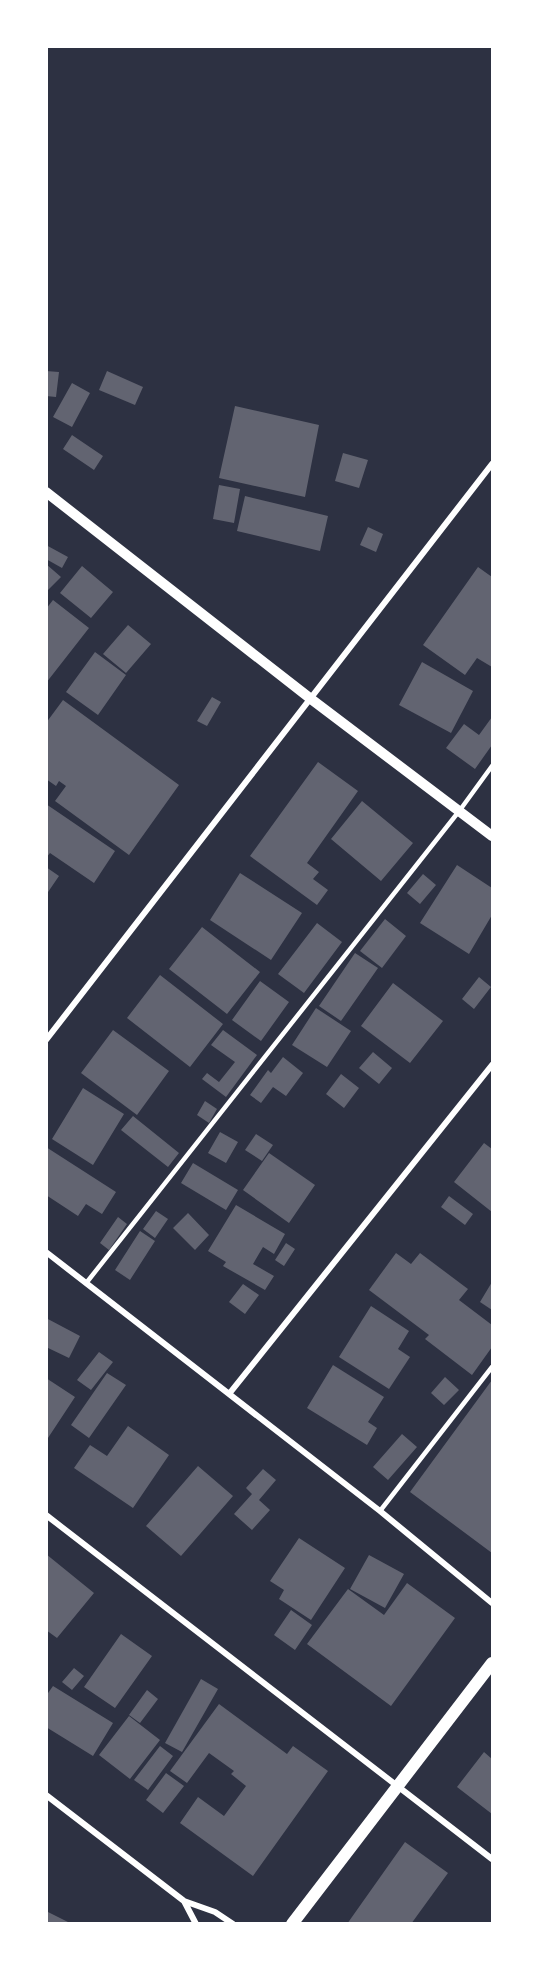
<svg xmlns="http://www.w3.org/2000/svg" width="539" height="1970" viewBox="0 0 539 1970" font-family="'Roboto Condensed',sans-serif">
  <rect width="100%" height="100%" fill="#2d3142"/>
  <path fill="#626471" d="M46 371 59 372 56 397 46 396Z
    M107 371 143 387 135 405 99 390Z
    M72 383 90 393 72 427 53 417Z
    M235 406 319 425 305 497 219 478Z
    M72 435 103 456 94 470 63 449Z
    M343 453 368 460 359 488 335 481Z
    M219 485 240 489 234 523 213 519Z
    M245 496 328 516 320 551 237 531Z
    M368 527 383 534 376 552 360 545Z
    M46 545 68 557 62 568 46 559Z
    M46 564 61 577 46 592Z
    M82 566 113 592 91 618 60 593Z
    M478 567 492 577V667L477 658 465 675 423 645Z
    M53 600 89 628 46 683V609Z
    M128 625 151 644 126 673 103 654Z
    M95 652 126 675 98 715 66 692Z
    M422 662 473 691 451 733 399 705Z
    M212 697 221 702 207 726 197 721Z
    M63 700 179 785 129 855 55 801 66 786 59 781 56 786 46 779V723Z
    M492 717V745L475 769 446 748 464 724 479 735Z
    M318 762 358 791 307 863 319 872 313 879 328 890 317 905 250 856Z
    M362 801 413 843 381 881 331 839Z
    M46 804 115 851 94 883 50 853 46 858Z
    M457 865 492 888V915L469 954 420 923Z
    M46 867 59 876 46 895Z
    M240 873 302 913 271 960 210 920Z
    M423 874 436 885 420 904 407 893Z
    M385 919 406 936 382 968 360 951Z
    M317 923 342 942 304 993 278 974Z
    M202 927 260 972 227 1014 169 969Z
    M355 953 378 968 341 1021 319 1006Z
    M160 975 223 1024 190 1067 127 1018Z
    M479 977 491 987 474 1009 462 999Z
    M260 981 289 1002 261 1041 232 1020Z
    M393 983 443 1021 410 1063 361 1026Z
    M316 1008 351 1031 327 1067 292 1045Z
    M113 1030 169 1071 137 1115 81 1073Z
    M223 1030 257 1055 226 1097 202 1079 207 1073 219 1082 235 1062 211 1045Z
    M373 1052 392 1068 379 1084 359 1068Z
    M283 1057 303 1073 286 1096 273 1087 261 1103 250 1095 268 1070 271 1073Z
    M341 1074 359 1088 344 1108 326 1094Z
    M83 1088 124 1114 93 1165 52 1139Z
    M205 1101 217 1109 209 1123 197 1115Z
    M133 1116 179 1153 168 1167 121 1130Z
    M220 1132 238 1142 226 1163 208 1153Z
    M256 1134 273 1145 262 1161 245 1150Z
    M484 1143 492 1149V1212L454 1182Z
    M46 1147 116 1192 102 1214 86 1204 78 1216 46 1195Z
    M269 1153 315 1185 289 1223 243 1190Z
    M193 1163 238 1190 226 1210 181 1183Z
    M449 1196 473 1214 465 1225 441 1207Z
    M236 1205 285 1234 274 1254 263 1247 253 1264 274 1276 265 1290 223 1266 226 1262 208 1251Z
    M156 1211 168 1219 155 1238 143 1229Z
    M188 1213 209 1235 195 1250 173 1228Z
    M118 1217 127 1224 109 1250 100 1243Z
    M140 1231 155 1241 130 1280 115 1270Z
    M286 1243 295 1249 284 1266 275 1260Z
    M396 1253 411 1264 420 1253 468 1289 459 1300 492 1325V1347L472 1375 425 1339 429 1335 369 1290Z
    M492 1282V1310L480 1302Z
    M243 1284 259 1295 245 1314 229 1302Z
    M371 1306 409 1331 398 1349 410 1357 389 1389 339 1357Z
    M46 1318 80 1336 69 1358 46 1347Z
    M99 1352 113 1362 91 1390 77 1380Z
    M333 1365 384 1397 368 1422 377 1428 367 1445 307 1408Z
    M107 1373 126 1385 89 1438 71 1425Z
    M445 1377 459 1390 444 1405 431 1393Z
    M46 1378 75 1397 46 1441Z
    M492 1380V1553L410 1492Z
    M128 1426 169 1455 133 1508 74 1468 90 1445 107 1456Z
    M402 1434 417 1447 388 1480 373 1467Z
    M198 1466 233 1496 181 1556 146 1526Z
    M263 1469 276 1480 259 1500 270 1510 252 1530 234 1514 252 1494 246 1488Z
    M299 1538 345 1568 311 1620 279 1599 284 1590 270 1581Z
    M46 1554 94 1593 57 1638 46 1630Z
    M369 1555 404 1574 385 1608 350 1589Z
    M407 1583 455 1618 391 1706 307 1644 348 1589 384 1615Z
    M291 1610 312 1625 295 1650 274 1635Z
    M121 1634 152 1656 115 1708 84 1687Z
    M74 1668 84 1676 72 1690 62 1682Z
    M201 1679 218 1689 182 1752 165 1743Z
    M53 1686 113 1723 93 1756 46 1727V1696Z
    M147 1690 158 1699 140 1723 129 1715Z
    M219 1704 287 1754 293 1746 328 1771 253 1876 180 1823 198 1797 224 1816 246 1786 231 1774 234 1771 209 1753 187 1783 170 1771Z
    M129 1716 160 1740 130 1779 99 1755Z
    M160 1746 173 1756 148 1790 134 1780Z
    M484 1752 492 1759V1814L457 1787Z
    M166 1773 184 1786 163 1813 146 1800Z
    M405 1842 448 1873 411 1924H347Z
    M46 1911 72 1924H46Z"/>
  <g fill="none" stroke-linecap="round" stroke-linejoin="round">
    <path stroke="#fff" stroke-width="4.5" d="M87 1282 460 810 492 766
      M380 1511 492 1367"/>
    <path stroke="#fff" stroke-width="6" d="M46 1040 492 464
      M46 1252 380 1511 492 1603
      M229 1394 492 1065
      M46 1515 492 1859
      M46 1795 184 1901 215 1912 233 1924
      M184 1901 196 1924"/>
    <path stroke="#fff" stroke-width="10" d="M46 492 311 699 492 836"/>
    <path stroke="#fff" stroke-width="12" d="M292 1924 492 1663"/>
  </g>
  <rect width="539" height="1970" fill="none" stroke="#ffffff" stroke-width="96"/>
</svg>
